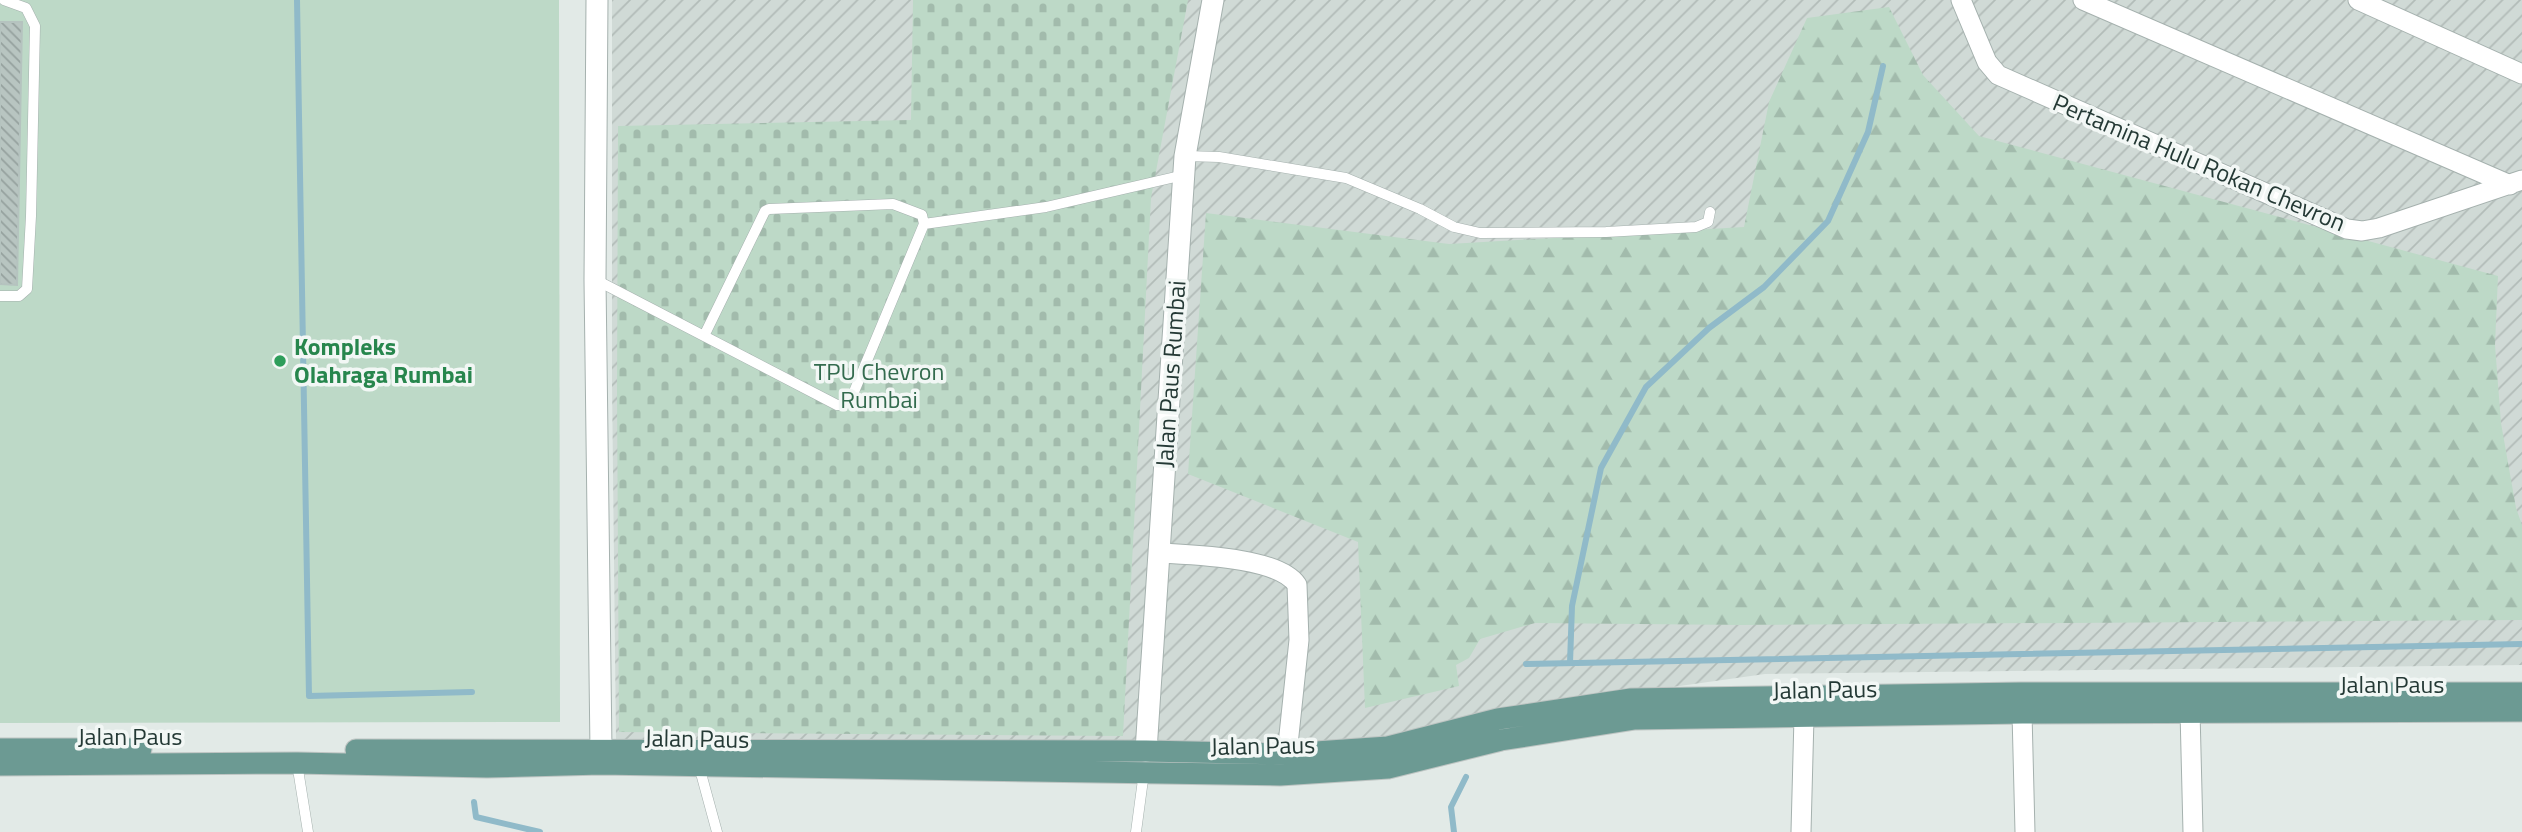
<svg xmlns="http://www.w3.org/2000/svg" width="2522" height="832" viewBox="0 0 2522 832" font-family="'Titillium Web',sans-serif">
  <defs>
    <pattern id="industrial-furrows" width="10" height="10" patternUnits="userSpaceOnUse" patternTransform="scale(1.75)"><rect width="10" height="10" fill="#d0dad6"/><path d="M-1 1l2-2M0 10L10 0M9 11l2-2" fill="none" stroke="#b2bcb8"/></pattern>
    <pattern id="forest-firs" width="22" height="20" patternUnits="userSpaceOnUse" patternTransform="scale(1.75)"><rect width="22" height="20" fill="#bdd9c7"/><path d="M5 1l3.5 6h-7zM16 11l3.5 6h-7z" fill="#a2bbac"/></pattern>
    <pattern id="cemetery-stones" width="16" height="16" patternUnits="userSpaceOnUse" patternTransform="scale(1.75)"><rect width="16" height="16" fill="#bdd9c7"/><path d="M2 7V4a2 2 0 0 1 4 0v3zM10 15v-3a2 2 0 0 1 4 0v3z" fill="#a2bbac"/></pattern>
    <pattern id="building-back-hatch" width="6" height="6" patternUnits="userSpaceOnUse" patternTransform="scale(1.75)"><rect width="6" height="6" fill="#b8c5c1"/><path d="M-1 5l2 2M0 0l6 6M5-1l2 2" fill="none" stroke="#95a19e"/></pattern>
  </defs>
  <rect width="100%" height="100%" fill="#e2eae7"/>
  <path fill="url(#industrial-furrows)" d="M612 0H2522V665L1765 674 1580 700 1391 747 616 739 612 382Z"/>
  <path fill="url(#forest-firs)" d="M1889 7 1923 75 1979 136 2498 276 2495 345 2501 423 2516 508 2522 525V620L1740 625 1535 623 1480 639 1469 658 1456 665 1459 686 1365 708 1358 542 1188 474 1206 213 1449 244 1744 227 1769 102 1807 18Z"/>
  <path fill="url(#cemetery-stones)" d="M913 0H1188L1151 198 1123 736 619 732 617 392 618 126 911 120Z"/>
  <path fill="#bdd9c7" d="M0 0H559L560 722 0 723Z"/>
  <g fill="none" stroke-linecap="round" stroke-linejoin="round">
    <path stroke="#90bac9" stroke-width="6" d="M297 0 309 696 472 692
      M1570 663 1572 606 1601 468 1646 387 1709 328 1764 287 1828 221 1868 132 1883 66
      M1526 664 2522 644
      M474 802 476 817 540 832
      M1454 832 1451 807 1466 777"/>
  </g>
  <path fill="url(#building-back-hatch)" stroke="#b5c3bf" stroke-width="2" d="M0 22H22L17 285 0 284Z"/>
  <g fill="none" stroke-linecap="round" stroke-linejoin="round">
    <defs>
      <path id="service" d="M1186 156 1219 157 1346 178 1420 209 1454 227 1480 233 1606 232 1696 227 1708 222 1710 212
        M924 224 1046 207 1184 175
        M596 280 837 405H844L851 399 924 224 922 215 893 204 769 209 765 211 704 336
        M0 296H19L27 289 31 216 35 26 26 8 4 0
        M297 763 308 832
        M699 766 717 832
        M1136 832 1144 772"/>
      <path id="minor" d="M1961 0 1987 62 1998 75 2347 229 2362 231 2379 228 2522 180
        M2083 0 2510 185
        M2358 0 2522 74
        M1160 553C1192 555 1279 557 1297 585L1299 640 1287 754
        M2190 711 2193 832
        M2022 713 2025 832
        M1801 832 1804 717"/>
      <path id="tertiary" d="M597 0 595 280 601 750
        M1146 751 1185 156 1213 0"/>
      <path id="primary" d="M0 749H141
        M356 750 1146 751 1287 754 1388 747 1498 719 1631 699 2021 693H2522
        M0 765 297 763 487 767 601 764 1280 775 1388 768 1501 740 1635 719 2022 713 2522 711"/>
    </defs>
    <use href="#service" stroke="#a5b1ae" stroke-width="11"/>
    <use href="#minor" stroke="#a5b1ae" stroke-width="21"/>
    <use href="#tertiary" stroke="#a5b1ae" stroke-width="23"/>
    <use href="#primary" stroke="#bdc4c2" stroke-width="23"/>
    <use href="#service" stroke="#fff" stroke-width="10"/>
    <use href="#minor" stroke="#fff" stroke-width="19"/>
    <use href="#tertiary" stroke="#fff" stroke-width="21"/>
    <use href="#primary" stroke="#6c9a93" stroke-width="21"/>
  </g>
  <circle fill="#2e9e5b" stroke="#f2f7f5" stroke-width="2.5" cx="280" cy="361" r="7"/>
  <g text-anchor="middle" stroke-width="7" stroke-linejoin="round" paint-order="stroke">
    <g font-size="24" fill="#243935" stroke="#f2f7f5">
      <text transform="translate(2199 163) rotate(23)" y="8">Pertamina Hulu Rokan Chevron</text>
      <text transform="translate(1171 374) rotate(-86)" y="8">Jalan Paus Rumbai</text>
      <text x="2392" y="693">Jalan Paus</text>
      <text transform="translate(1825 690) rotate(-1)" y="8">Jalan Paus</text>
      <text x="130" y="745">Jalan Paus</text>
      <text transform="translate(697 739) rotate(1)" y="8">Jalan Paus</text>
      <text transform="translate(1263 746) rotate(-1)" y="8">Jalan Paus</text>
    </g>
    <g font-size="24" font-weight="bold" fill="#27864d" stroke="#f2f7f5" text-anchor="start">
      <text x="294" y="355">Kompleks<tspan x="294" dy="28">Olahraga Rumbai</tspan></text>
    </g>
    <g font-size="24" fill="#336b4e" stroke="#f2f7f5">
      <text x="879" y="380">TPU Chevron<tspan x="879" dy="28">Rumbai</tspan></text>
    </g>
  </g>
</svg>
